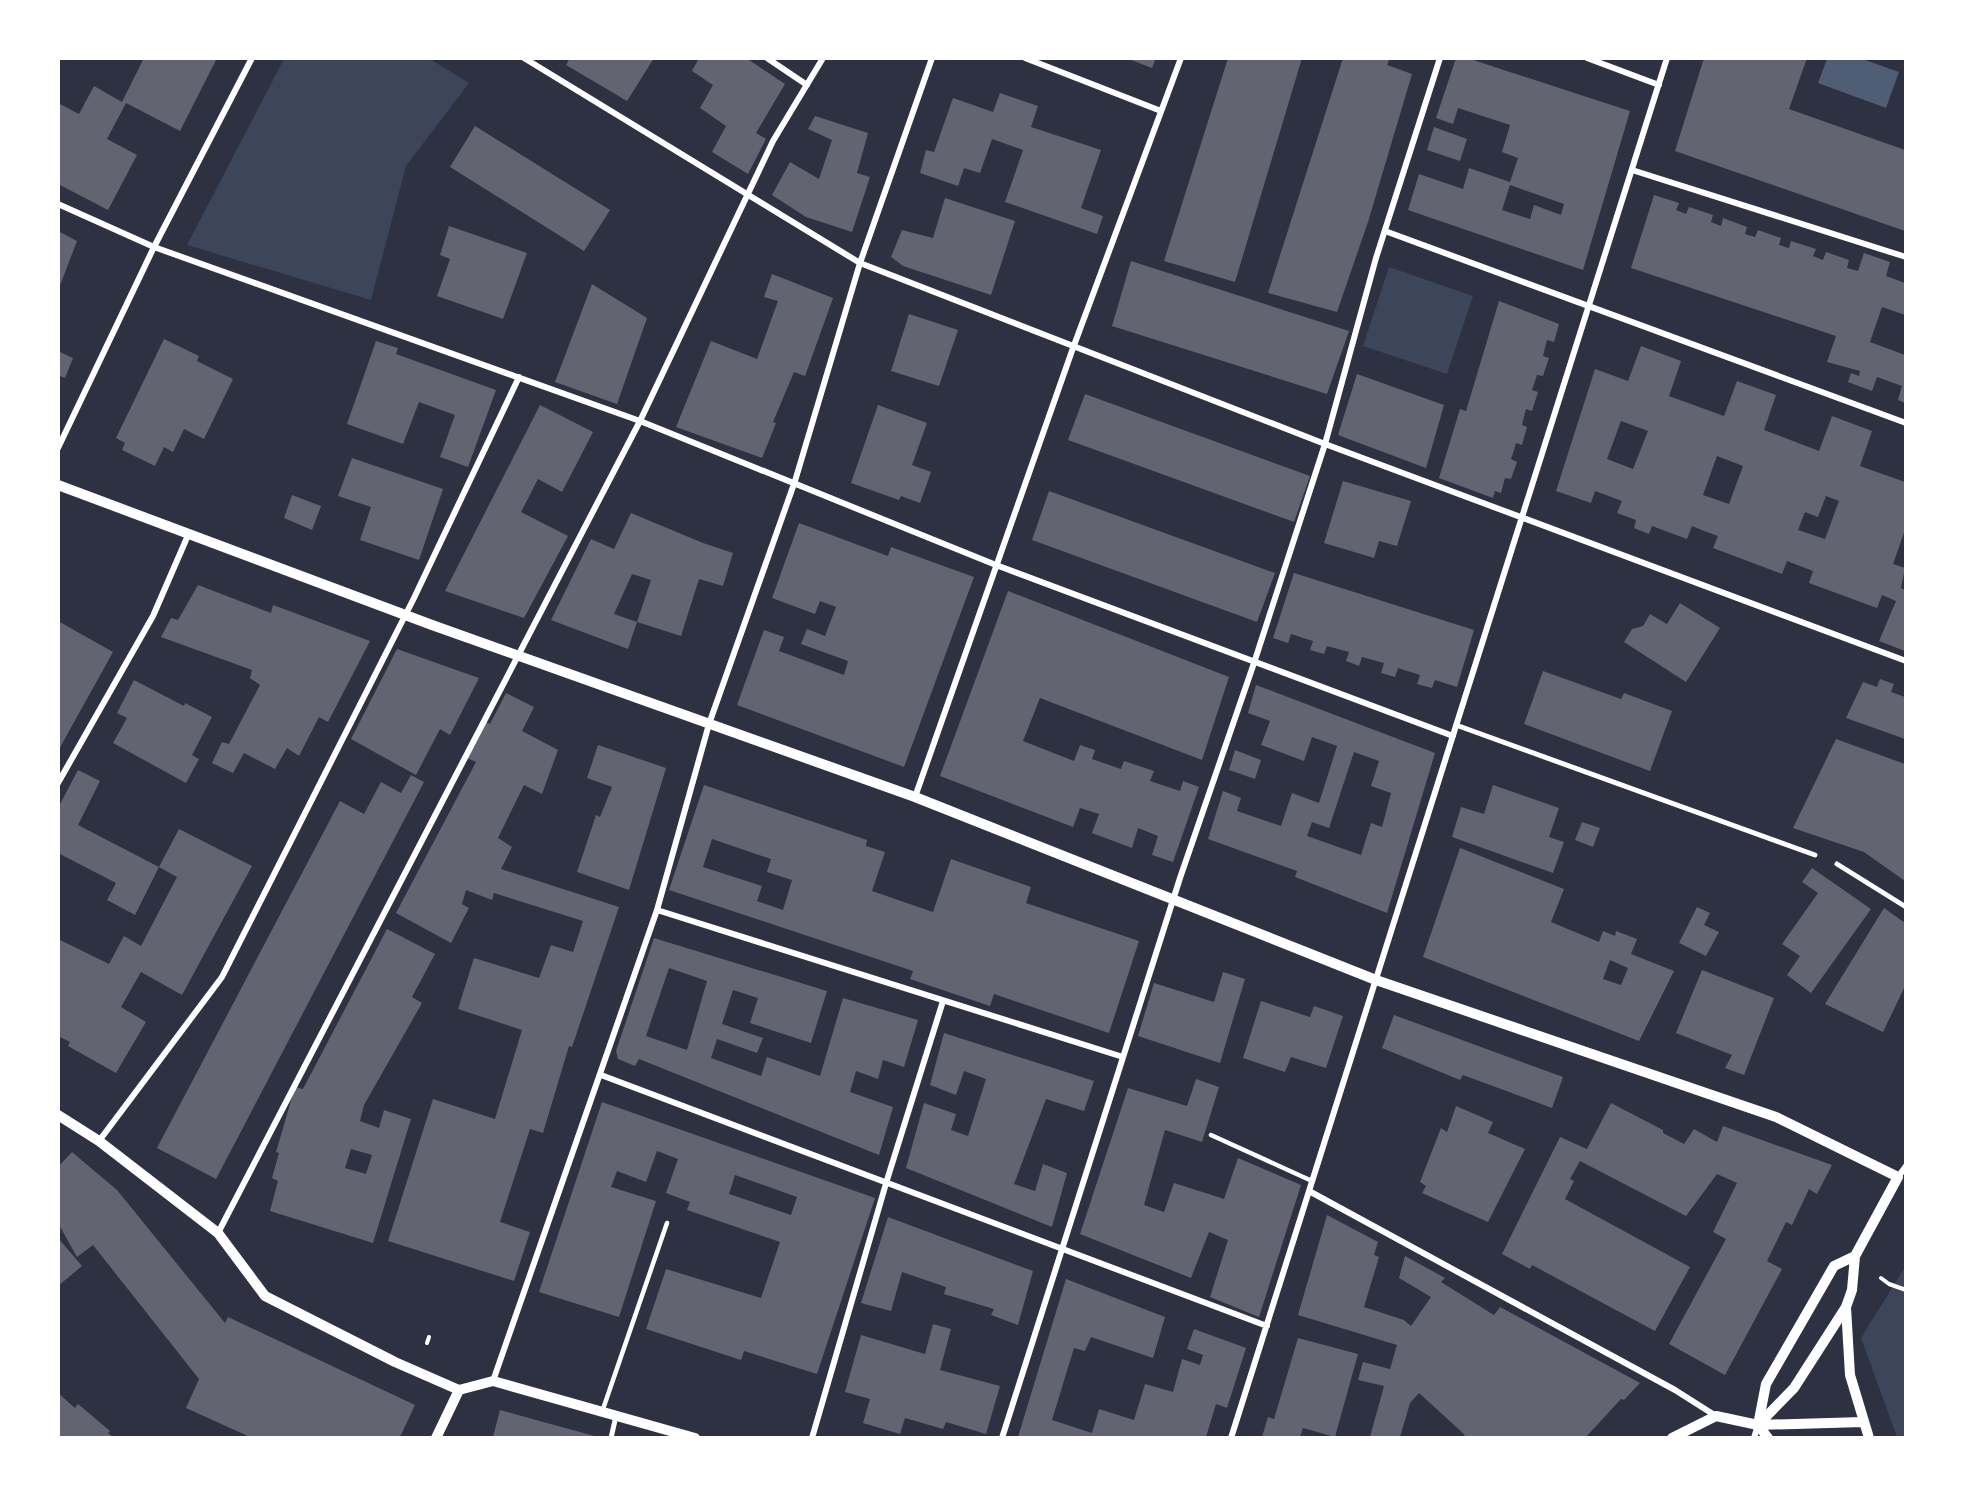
<svg xmlns="http://www.w3.org/2000/svg" width="1964" height="1496" viewBox="0 0 1964 1496" font-family="Mulish,sans-serif">
  <rect width="100%" height="100%" fill="#2d3142"/>
  <path fill="#3c4559" d="M284 59H430L469 83 406 166 371 300 187 245Z
    M1389 267 1473 296 1447 374 1363 346Z
    M1905 1267V1437H1897L1861 1338Z"/>
  <path fill="#4f5d75" d="M1827 59H1862L1899 72 1886 108 1818 83Z"/>
  <path fill="#626471" fill-rule="evenodd" d="M144 58H217L180 131 126 103 107 139 137 155 108 210 58 184V103L79 114 94 86 122 102Z
    M570 58H654L627 101 566 65Z
    M699 58H746L785 84 756 133 766 139 748 174 712 152 726 126 700 108 713 85 692 71Z
    M1126 58H1156L1152 68Z
    M1228 58H1302L1235 282 1164 261Z
    M1343 58H1390L1387 65 1412 74 1368 222 1337 312 1268 293Z
    M1456 58H1467L1630 111 1583 270 1408 210 1419 174 1463 189 1469 168 1510 182 1518 158 1502 152 1510 125 1458 108 1453 124 1436 118ZM1510 185 1564 204 1561 215 1534 205 1530 219 1502 210Z
    M1704 58H1807L1789 109 1905 150V231L1675 151Z
    M1000 93 1038 106 1031 127 1101 150 1081 208 1103 216 1097 234 1005 202 1023 150 992 139 980 173 964 168 958 186 920 173 926 150 934 152 953 98 993 112Z
    M815 116 868 133 857 173 870 177 852 232 806 217 772 195 790 162 819 179 832 140 808 129Z
    M475 126 610 210 584 251 450 167Z
    M1434 127 1467 139 1460 161 1427 150Z
    M1654 195 1679 203 1676 210 1686 214 1689 207 1713 215 1711 222 1721 226 1723 218 1747 227 1745 234 1755 237 1758 230 1781 238 1779 245 1789 248 1791 241 1816 249 1813 256 1823 260 1826 252 1849 260 1847 268 1858 271 1864 253 1890 262 1886 276 1905 283V315L1882 307 1870 342 1905 355V403L1898 400 1902 386 1877 377 1872 391 1848 382 1851 373 1859 376 1860 371 1827 362 1836 336 1631 268Z
    M945 198 1015 221 991 295 903 266 891 257 902 230 933 238Z
    M449 226 527 253 503 319 437 296 450 259 440 255Z
    M58 231 77 241 59 288H58Z
    M1131 261 1349 331 1327 394 1112 326Z
    M772 274 833 298 805 376 794 372 773 422 776 423 762 458 676 427 711 341 757 359 778 301 764 297Z
    M592 284 647 318 617 404 555 382Z
    M1499 301 1559 324 1554 342 1547 340 1543 356 1549 358 1543 376 1537 375 1532 390 1538 392 1532 411 1526 409 1522 425 1527 427 1522 445 1516 443 1514 450 1511 459 1517 462 1511 479 1505 478 1501 493 1495 491 1493 498 1439 478 1460 409 1466 411Z
    M909 314 958 330 939 386 891 371Z
    M164 339 199 356 197 361 233 379 204 439 184 429 173 452 164 447 155 466 122 450 125 443 116 438Z
    M376 341 398 348 396 354 496 390 468 467 440 457 455 415 419 402 403 444 347 424Z
    M1641 346 1681 361 1669 396 1724 416 1737 381 1776 395 1764 430 1819 451 1832 416 1872 431 1860 466 1905 482V530L1893 564 1905 568 1901 588 1905 590V651L1879 641 1896 601 1882 595 1877 608 1809 583 1813 571 1787 561 1782 574 1713 548 1718 536 1704 531 1692 526 1687 539 1652 526 1649 534 1634 528 1636 520 1617 513 1622 501 1595 491 1591 503 1556 491 1595 369 1628 381ZM1621 421 1648 431 1633 469 1607 459ZM1717 456 1743 466 1729 504 1703 495ZM1826 496 1839 501 1825 539 1798 530 1805 512 1818 517Z
    M58 351 73 358 65 378 58 375Z
    M1357 374 1444 405 1426 468 1338 435Z
    M1085 394 1310 476 1294 522 1068 440Z
    M540 405 593 432 562 492 538 479 521 512 568 536 524 618 445 591Z
    M878 405 927 423 912 465 931 472 920 503 901 496 899 500 851 483Z
    M352 458 443 489 419 560 360 540 371 507 338 496Z
    M1343 481 1411 501 1397 546 1379 541 1374 558 1324 543Z
    M1049 491 1275 573 1257 622 1032 540Z
    M292 495 321 506 312 530 284 518Z
    M631 513 703 543 733 553 723 586 699 579 681 636 637 622 651 580 632 574 614 614 637 622 628 649 551 620 591 539 614 549Z
    M799 523 888 556 891 547 974 577 904 767 737 705 764 630 784 637 779 651 844 675 848 661 801 644 807 629 825 636 836 607 820 601 815 614 772 598Z
    M1294 573 1474 630 1457 687 1435 680 1432 688 1417 684 1420 675 1398 668 1395 677 1381 673 1384 663 1362 657 1359 666 1346 661 1349 652 1327 646 1324 654 1310 650 1313 641 1291 634 1288 643 1273 638Z
    M198 585 271 613 273 605 370 641 328 722 319 717 299 756 287 748 275 769 244 753 233 773 212 763 222 742 229 744 260 685 250 678 252 670 161 637 171 618 178 620Z
    M1008 591 1229 677 1202 760 1040 698 1023 741 1074 761 1080 745 1095 750 1092 759 1121 769 1124 761 1154 771 1150 781 1180 791 1183 781 1199 787 1173 862 1152 855 1158 836 1138 828 1132 848 1092 833 1099 814 1080 808 1073 827 940 776Z
    M1680 603 1720 628 1686 682 1624 642 1632 629 1643 626 1650 614 1667 624Z
    M58 621 113 652 58 751Z
    M397 649 479 678 450 735 440 729 416 775 351 739Z
    M1543 671 1621 699 1624 693 1672 711 1650 771 1524 724Z
    M1880 679 1894 684 1891 692 1905 697V739L1846 718 1863 682 1877 687Z
    M134 680 184 706 185 703 212 717 192 755 199 759 186 783 113 743 127 718 117 713Z
    M1256 685 1435 753 1387 913 1295 877 1297 871 1208 839 1223 791 1241 798 1237 811 1281 826 1292 793 1319 803 1337 746 1312 737 1304 761 1261 745 1270 721 1248 713ZM1354 752 1379 761 1371 786 1391 793 1382 827 1371 823 1361 855 1307 836 1312 822 1329 828Z
    M506 693 534 707 522 731 558 750 542 794 524 785 498 838 512 847 501 869 619 907 572 1047 569 1046 543 1133 530 1129 500 1222 530 1232 514 1281 388 1241 433 1099 495 1119 522 1030 458 1009 474 958 539 978 551 945 573 952 583 921 494 893 492 900 466 890 462 904 469 908 451 943 396 913 476 762 467 758 486 722 490 724Z
    M1836 739 1905 764V881L1864 852 1793 828Z
    M598 745 666 768 629 890 577 872 596 815 600 817 612 787 587 778Z
    M1235 750 1261 760 1255 779 1229 770Z
    M78 770 100 781 78 825 159 867 135 915 107 900 116 883 58 853V808Z
    M411 775 424 782 216 1179 157 1148 340 801 364 814 381 782 401 793Z
    M704 785 867 840 866 846 885 852 872 891 933 912 951 859 1031 887 1026 903 1139 941 1109 1033 994 994 990 1006 910 979 913 971 669 890ZM712 839 771 859 767 872 792 880 783 910 757 901 762 886 703 867Z
    M1493 785 1559 808 1549 837 1564 842 1553 873 1452 837 1461 807 1484 814Z
    M1582 822 1600 828 1593 847 1575 840Z
    M179 829 252 866 182 995 141 972 121 1007 146 1022 116 1073 68 1046 70 1042 58 1036V939L109 964 124 936 141 946 177 877 159 867Z
    M1460 848 1564 889 1551 922 1599 942 1603 931 1615 936 1616 931 1637 939 1631 954 1674 971 1639 1041 1423 957ZM1610 960 1628 968 1621 985 1603 979Z
    M1812 868 1871 909 1811 993 1787 975 1800 956 1782 944 1818 893 1802 882Z
    M1697 907 1710 913 1704 925 1719 932 1706 956 1679 943Z
    M1884 908 1905 923V986L1883 1032 1825 1004Z
    M387 929 435 954 412 997 422 1003 364 1105 360 1121 379 1128 384 1110 411 1119 373 1243 270 1211 278 1181 272 1178 279 1153 276 1152 295 1087 303 1089ZM351 1149 372 1155 366 1174 345 1168Z
    M654 938 827 991 811 1043 750 1023 758 998 733 990 722 1024 763 1038 757 1053 717 1039 711 1058 761 1076 767 1057 820 1076 843 998 918 1020 904 1067 883 1060 878 1079 856 1071 850 1092 893 1107 879 1155 639 1059 635 1066 618 1059 616 1051ZM669 968 707 981 687 1050 646 1036Z
    M1702 970 1774 998 1744 1075 1725 1068 1732 1055 1676 1033Z
    M1223 972 1245 979 1220 1063 1138 1036 1154 983 1214 1002Z
    M1261 1001 1310 1017 1314 1006 1343 1016 1326 1068 1291 1057 1285 1072 1243 1058Z
    M1394 1015 1563 1077 1552 1108 1463 1075 1460 1080 1382 1048Z
    M944 1033 1094 1081 1084 1111 1046 1099 1014 1184 1035 1191 1043 1164 1067 1173 1052 1227 906 1168 924 1103 956 1114 951 1130 968 1136 986 1079 964 1071 956 1095 930 1085Z
    M1196 1079 1219 1087 1202 1142 1165 1130 1144 1205 1164 1212 1174 1183 1224 1199 1238 1158 1301 1185 1259 1317 1210 1297 1228 1240 1209 1232 1191 1278 1080 1234 1128 1088 1187 1106Z
    M602 1102 875 1198 817 1374 744 1351 741 1360 646 1329 666 1269 761 1298 780 1242 687 1210 690 1202 666 1193 678 1159 657 1151 646 1182 617 1171 611 1187 656 1201 619 1317 539 1292ZM735 1175 797 1197 791 1215 729 1194Z
    M1611 1103 1663 1130V1133L1684 1144 1694 1129 1717 1142 1723 1126 1832 1165 1817 1194 1809 1189 1792 1225 1786 1222 1767 1261 1782 1269 1725 1375 1669 1344 1726 1239 1713 1232 1737 1183 1717 1174 1686 1216 1580 1161 1570 1179 1574 1181 1565 1199 1690 1267 1655 1331 1532 1265 1530 1269 1502 1254 1560 1137 1587 1149Z
    M1456 1106 1493 1122 1488 1133 1525 1149 1488 1222 1422 1193 1426 1186 1420 1182 1441 1128 1447 1132Z
    M72 1152 117 1190 225 1323 228 1317 415 1405 400 1437H250L186 1408 199 1379 93 1245 77 1257 58 1223V1167Z
    M1327 1215 1378 1242 1374 1255 1379 1257 1364 1307 1404 1320 1411 1326 1431 1297 1399 1278 1405 1256 1445 1278 1441 1282 1494 1315 1500 1307 1640 1383 1624 1400 1621 1399 1586 1437H1462L1465 1435 1419 1393 1410 1403 1400 1437H1370L1384 1386 1358 1380 1363 1362 1390 1369 1397 1345 1298 1315Z
    M888 1217 1033 1271 1018 1325 991 1315 994 1309 944 1294 946 1287 902 1272 891 1311 861 1303Z
    M58 1238 82 1266 58 1286Z
    M1066 1279 1165 1317 1153 1358 1091 1337 1085 1351 1074 1348 1052 1420 1092 1433 1099 1409 1134 1420 1145 1384 1173 1392 1182 1359 1200 1365 1203 1355 1187 1349 1194 1329 1246 1348 1227 1408 1216 1404 1206 1437H1018Z
    M933 1324 951 1329 940 1370 1000 1386 986 1434 946 1422 943 1429 905 1418 900 1434 863 1423 870 1399 845 1392 861 1335 925 1354Z
    M1298 1338 1358 1354 1335 1437 1303 1428 1300 1437H1262L1268 1417 1274 1419Z
    M58 1393 75 1408 78 1404 110 1431 108 1433 113 1437H58Z
    M500 1410 598 1437H493Z"/>
  <g fill="none" stroke-linecap="round" stroke-linejoin="round">
    <path stroke="#fff" stroke-width="4" d="M1881 1278 1889 1284 1906 1290
      M427 1343 429 1337"/>
    <path stroke="#fff" stroke-width="4.5" d="M1211 1135 1312 1181
      M602 1412 667 1223"/>
    <path stroke="#fff" stroke-width="5" d="M1456 725 1815 855
      M1837 864 1906 907
      M611 1438 616 1416"/>
    <path stroke="#fff" stroke-width="6" d="M524 58 860 263 1325 444 1906 661
      M767 58 807 85
      M1025 58 1161 111
      M1587 58 1659 85
      M1632 170 1906 257
      M58 204 154 247 640 421 996 565 1453 736
      M1385 231 1906 423
      M58 448 154 247 252 58
      M58 783 153 616 189 533
      M915 797 1073 348 1181 58
      M657 910 1123 1057
      M601 1075 1267 1326
      M99 1141 222 977 414 598 519 377
      M1898 1177 1906 1166
      M1309 1191 1675 1390 1716 1416
      M218 1233 640 421 773 141 823 58
      M493 1381 657 910 709 724 795 481 860 263 932 58
      M812 1438 887 1180 943 1001
      M1002 1438 1180 878 1254 663 1325 444 1376 258 1440 58
      M1231 1438 1667 58
      M1754 1438 1758 1425"/>
    <path stroke="#fff" stroke-width="10" d="M58 485 432 625 915 797 1376 980 1776 1117 1898 1177 1855 1256 1852 1290 1846 1307 1794 1388 1758 1425
      M58 1115 99 1141 218 1233 265 1296 395 1362 459 1390 493 1381 695 1438
      M1846 1307 1850 1375 1869 1438
      M1758 1425 1766 1384 1834 1266 1855 1256
      M1758 1425 1768 1438
      M436 1438 459 1390
      M1672 1438 1716 1416 1758 1425 1863 1422"/>
  </g>
  <rect width="1964" height="1496" fill="none" stroke="#ffffff" stroke-width="120"/>
</svg>
